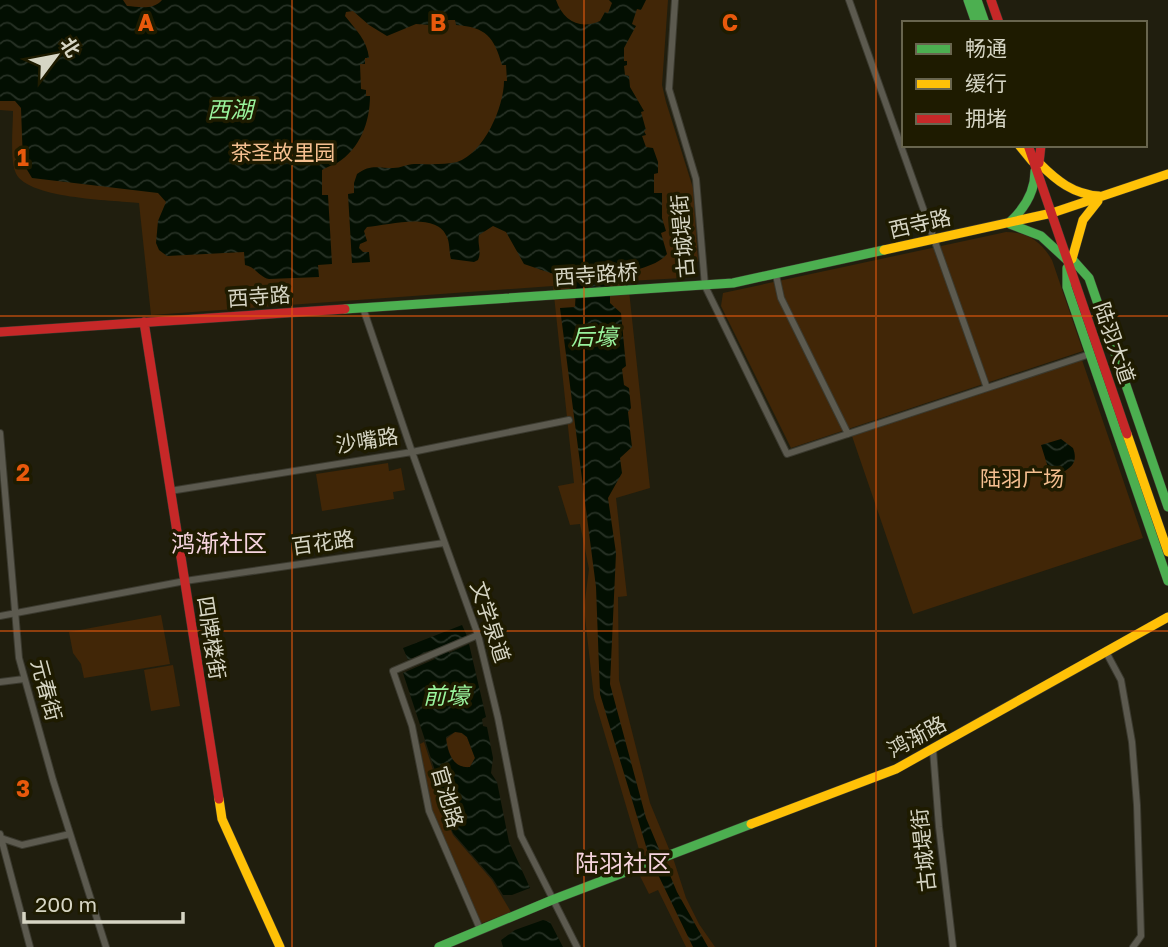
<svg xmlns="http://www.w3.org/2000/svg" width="1168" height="947" viewBox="0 0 1168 947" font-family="'Golos Text','Noto Sans SC',sans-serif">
  <defs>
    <pattern id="water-waves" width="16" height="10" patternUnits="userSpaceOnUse" patternTransform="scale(1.75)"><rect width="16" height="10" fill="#030f02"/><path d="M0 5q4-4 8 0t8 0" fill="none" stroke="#273125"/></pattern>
  </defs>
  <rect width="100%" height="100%" fill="#201e0e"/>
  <path fill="#412607" d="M0 0H668L662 85 666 102 693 188 698 261 691 274 683 278 628 281 650 488 616 498 627 596 618 597 619 680 650 803 674 861 686 898 699 924 715 947H686L658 890 649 894 640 876 646 873 594 698 584 608 589 569 580 524 570 525 558 486 574 483 553 286 151 315 139 203C113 200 23 199 15 171 10 156 13 128 13 111L0 110Z
    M1006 232C1027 232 1041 241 1052 260L1083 351 791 448 721 306 723 293Z
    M1082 360 1143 538 913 614 852 436Z
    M388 463 389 471 401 468 405 490 393 492 394 499 322 511 316 474Z
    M161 615 170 664 84 678 81 664 73 653 69 632Z
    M173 665 180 706 151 711 144 670Z
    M455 732H460L467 737 475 758 470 767C453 770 448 752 446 739Z
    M424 742 443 801 440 806 453 835 492 880 511 912 480 924 430 809 420 744Z"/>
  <path fill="url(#water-waves)" fill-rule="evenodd" d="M0 0H123L127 6C139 7 154 10 162 0H556C563 21 580 30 600 21L605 12 608 13 612 3 609 0H646L641 10 637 9 632 24 636 26 624 48V61H627V65L624 66 625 75 629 76 630 87 644 111 641 112 646 130 644 131 646 135 642 136 646 147 653 148 658 162V173L654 174V193H662V218L666 231 661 233 667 254C655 269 626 270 610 278V303L621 313 626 366 622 369 624 385 629 388 631 408 628 412 632 447 620 458 622 473 608 498 616 553 610 684 646 818 677 892 708 947H693L649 856 600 694 596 587 560 308 575 307 576 288 571 280 524 264 506 232 493 226 479 235C477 244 482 251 478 260L474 262 451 259C449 253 450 243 447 237 437 211 389 225 367 227L364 231 367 241 360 244 359 248 363 252H369L370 262 352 263 348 194 354 193V183L357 174C370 164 378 168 393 168 401 168 407 164 414 164 427 164 445 165 457 162 484 153 504 107 504 81H507L506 65H502C494 37 486 27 456 25L455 20H444V26L416 24 387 36 369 25 353 11 346 12 345 16C356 30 367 40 369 58H365V64H360L361 89 366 90V96H370C370 122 360 149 337 163 332 165 327 167 322 170V195H328L332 264 318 265 319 277 269 279C259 277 256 267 245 265L244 252 167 256 159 250 156 243 158 221 166 202 158 193 32 178 23 163 21 108 15 101H0Z
    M1061 439 1073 448C1080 466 1066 471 1051 477L1041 445Z
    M462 625 467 636 446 645 449 653 469 644 486 717 482 719 483 726 487 727 493 758 491 773 497 782 509 842 530 888 512 895H503L493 879 453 833 441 806 445 801 403 673 435 659 431 650 408 660 403 648ZM455 732 462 733 467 737 475 758 470 767C453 769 447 752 446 737Z
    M543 920 550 922 563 947H503L501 940 515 930Z"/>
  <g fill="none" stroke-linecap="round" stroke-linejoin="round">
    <defs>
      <path id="street" d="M675 0 669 89 696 179 705 286 787 454 1090 354
        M849 0 987 388
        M776 275 781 298 848 434
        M363 308 412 452 478 635 498 718 521 836 577 947
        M0 433 19 658 53 780 106 947
        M170 491 412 452 569 420
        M0 616 185 581 444 543
        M478 635 393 671 412 726 429 811 480 929
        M1106 652 1121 680 1132 742 1137 805 1141 936 1133 947
        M0 682 24 679
        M933 750 939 827 953 947
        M0 834 30 947
        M1 838 22 845 70 834"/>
      <path id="fast" d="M968 0 976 23
        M977 0 985 23
        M1010 222C1025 208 1035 192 1035 171
        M1010 224 1041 236 1067 260
        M1072 259 1089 278 1168 507
        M1067 268V287L1168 581
        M345 309 733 283 884 250
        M439 947 552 900 751 824"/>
      <path id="slow" d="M1019 145 1032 161
        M1039 163C1057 181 1073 194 1099 196
        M884 250 1052 213 1168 174
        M1072 259 1083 220 1098 201
        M1127 434 1168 552
        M219 799 222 819 280 947
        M751 824 896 769 1168 617"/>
      <path id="jam" d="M991 0 999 23
        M1028 145 1127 434
        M1039 163 1041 145
        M144 322 219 799
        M0 332 345 309"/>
    </defs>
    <use href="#street" stroke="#3b3a2f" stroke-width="8"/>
    <use href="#fast" stroke="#3b3a2f" stroke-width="10"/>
    <use href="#slow" stroke="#3b3a2f" stroke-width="10"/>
    <use href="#jam" stroke="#3b3a2f" stroke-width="10"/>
    <use href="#street" stroke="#5c5a4f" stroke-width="6"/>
    <use href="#fast" stroke="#4caf50" stroke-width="9"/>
    <use href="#slow" stroke="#ffc107" stroke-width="9"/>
    <use href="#jam" stroke="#c62828" stroke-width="9"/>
  </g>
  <path fill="none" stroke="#e8590c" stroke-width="2" stroke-opacity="0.55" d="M292 0V947M584 0V947M876 0V947M0 316H1168M0 631H1168"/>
  <g text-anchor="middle" stroke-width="7" stroke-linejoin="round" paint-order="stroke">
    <g font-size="21" fill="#f5bf90" stroke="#1e1b00">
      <text x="283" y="160">茶圣故里园</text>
      <text x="1022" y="486">陆羽广场</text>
    </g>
    <g font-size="21" fill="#d6d5c4" stroke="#1e1b00">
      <text transform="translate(920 224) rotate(-13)" y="7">西寺路</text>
      <text transform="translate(683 236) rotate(-95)" y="7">古城堤街</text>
      <text transform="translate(596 275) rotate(-4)" y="7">西寺路桥</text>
      <text transform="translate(259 297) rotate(-4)" y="7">西寺路</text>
      <text transform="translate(1114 343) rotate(71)" y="7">陆羽大道</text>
      <text transform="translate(367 441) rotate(-9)" y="7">沙嘴路</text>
      <text transform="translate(323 543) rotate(-8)" y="7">百花路</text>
      <text transform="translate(490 622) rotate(72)" y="7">文学泉道</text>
      <text transform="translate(211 638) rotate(81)" y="7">四牌楼街</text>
      <text transform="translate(46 690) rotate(75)" y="7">元春街</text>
      <text transform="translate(917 737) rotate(-28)" y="7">鸿渐路</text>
      <text transform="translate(447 797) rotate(74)" y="7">官池路</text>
      <text transform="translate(924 850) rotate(-96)" y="7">古城堤街</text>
    </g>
    <g font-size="23" font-style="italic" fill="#99f39c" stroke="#1e1b00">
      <text x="230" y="118">西湖</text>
      <text x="594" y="345">后壕</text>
      <text x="446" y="704">前壕</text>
    </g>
    <g font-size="24" fill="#f6d4de" stroke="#1e1b00">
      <text x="219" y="552">鸿渐社区</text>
      <text x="623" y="872">陆羽社区</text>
    </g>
  </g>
  <g font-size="23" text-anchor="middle" font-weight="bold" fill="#e8590c" stroke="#1e1b00" stroke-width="7" stroke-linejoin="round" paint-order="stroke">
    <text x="146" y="31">A</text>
    <text x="438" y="31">B</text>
    <text x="730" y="31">C</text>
    <text x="23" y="166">1</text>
    <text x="23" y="481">2</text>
    <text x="23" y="797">3</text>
  </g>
  <rect x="902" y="21" width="245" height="126" fill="#1e1b00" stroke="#68654e" stroke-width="2"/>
  <rect x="916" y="44" width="35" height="10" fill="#4caf50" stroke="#68654e" stroke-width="2"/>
  <text x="965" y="56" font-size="21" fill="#d6d5c4">畅通</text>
  <rect x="916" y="79" width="35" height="10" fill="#ffc107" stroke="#68654e" stroke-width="2"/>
  <text x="965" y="91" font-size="21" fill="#d6d5c4">缓行</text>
  <rect x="916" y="114" width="35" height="10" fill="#c62828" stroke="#68654e" stroke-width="2"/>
  <text x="965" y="126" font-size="21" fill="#d6d5c4">拥堵</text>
  <g transform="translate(56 56) rotate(58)" stroke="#1e1b00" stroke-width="5" paint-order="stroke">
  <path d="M0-5L12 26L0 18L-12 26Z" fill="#d6d5c4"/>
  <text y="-10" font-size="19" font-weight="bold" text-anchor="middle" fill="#d6d5c4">北</text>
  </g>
  <path d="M24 912v10h159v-10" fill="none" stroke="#d6d5c4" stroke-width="3.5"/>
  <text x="35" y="912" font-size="21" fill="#d6d5c4" stroke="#1e1b00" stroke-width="5" paint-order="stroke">200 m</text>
</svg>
